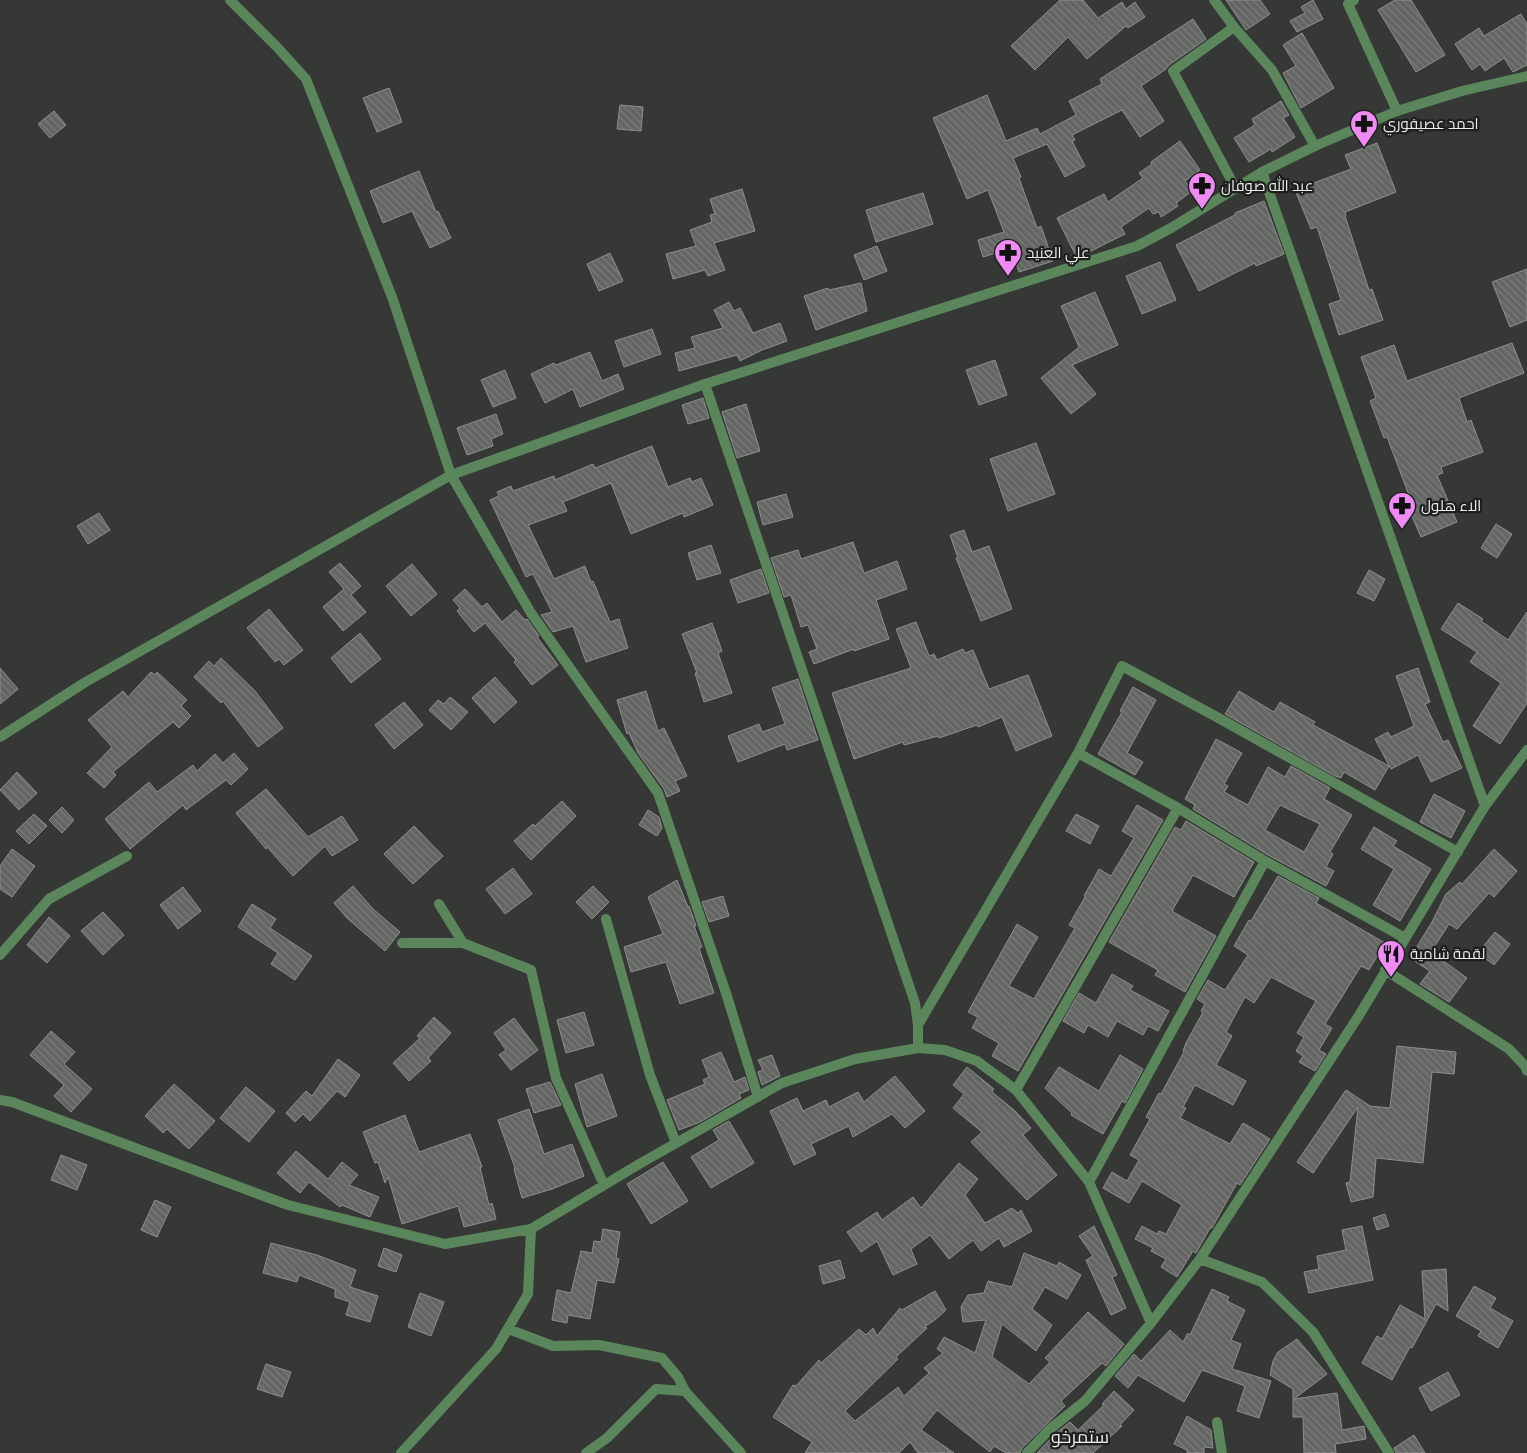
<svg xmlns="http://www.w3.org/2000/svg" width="1527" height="1453" viewBox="0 0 1527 1453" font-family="'Exo 2',Cairo,sans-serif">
  <defs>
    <pattern id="building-back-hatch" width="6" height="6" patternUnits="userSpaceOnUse" patternTransform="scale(1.25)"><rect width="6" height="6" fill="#626562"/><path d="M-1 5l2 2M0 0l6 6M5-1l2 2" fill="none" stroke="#797b79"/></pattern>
  </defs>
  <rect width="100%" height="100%" fill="#353835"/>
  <path fill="url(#building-back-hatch)" stroke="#8c908c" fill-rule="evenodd" d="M1060 0H1083L1098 18 1122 2 1126 9 1135 2 1145 17 1128 28 1126 26 1087 59 1068 37 1035 70 1011 46Z
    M1226 0H1260L1270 14 1246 30Z
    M1313 0 1323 19 1297 32 1290 21 1305 13 1301 7Z
    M1395 0H1411L1445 55 1416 72 1378 10Z
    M1521 14 1527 24V65L1513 72 1504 58 1485 71 1480 64 1472 70 1455 44 1479 28 1484 36Z
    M1193 19 1206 39 1169 65 1166 69 1141 86 1164 121 1140 137 1122 110 1072 135 1075 140 1072 141 1085 166 1065 177 1047 144 1013 158 1021 177 1019 178 1037 228 1041 226 1053 261 1019 272 1014 257 999 261 996 253 983 257 978 240 1004 232 988 190 967 199 933 118 987 95 1006 141 1037 128 1040 134 1076 115 1069 101 1102 84 1100 79Z
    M1302 33 1334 88 1301 108 1283 73 1296 66 1283 45Z
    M389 88 402 122 377 132 363 98Z
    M1281 101 1289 115 1283 118 1295 137 1272 152 1271 149 1249 162 1234 138 1255 125 1252 119Z
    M620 105 643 107 641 131 617 129Z
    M54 111 66 125 50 138 38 124Z
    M1180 141 1200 170 1185 181 1192 191 1176 203 1178 206 1161 217 1159 212 1153 214 1149 208 1121 227 1125 234 1077 258 1057 218 1104 194 1108 202 1143 178 1139 173 1152 164 1151 162Z
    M1377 143 1396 192 1345 212 1346 216H1345L1369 290 1372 289 1383 320 1339 335 1329 304 1341 300 1317 227 1311 229 1295 190 1351 169 1345 155Z
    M419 171 436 212 438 211 451 238 430 248 412 211 383 223 370 191Z
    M742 189 755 231 714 243 725 270 708 276 705 270 673 279 666 254 696 246 690 230 712 222 710 215 715 214 710 199Z
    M923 193 933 224 876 242 866 210Z
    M1264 201 1284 254 1256 266 1255 263 1199 291 1176 245 1235 215V213Z
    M877 246 887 271 864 280 854 255Z
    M610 253 623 281 599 291 587 264Z
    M1160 262 1176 300 1142 314 1126 276Z
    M1527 269V320L1510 327 1492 282Z
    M861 283 867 311 816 330 804 296 828 288 829 290Z
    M1095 292 1118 345 1072 365 1096 394 1071 414 1041 378 1079 347 1061 306Z
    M729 302 734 311 740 308 753 333 780 323 787 341 762 350 740 361 737 355 679 371 675 353 695 348 691 337 723 328 714 310Z
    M652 329 661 354 624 367 615 341Z
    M1512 343 1524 373 1459 398 1467 422 1471 420 1483 452 1441 467 1443 473 1437 475 1457 522 1421 537 1407 505 1412 503 1387 437 1384 438 1370 401 1376 398 1361 357 1394 345 1407 381Z
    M590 352 602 381 618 374 624 389 580 407 573 389 545 403 531 374 554 363 556 365Z
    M995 360 1007 395 979 405 966 370Z
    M505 370 516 398 493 407 481 380Z
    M703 398 709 418 688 424 682 405Z
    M746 404 760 451 737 458 722 412Z
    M496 414 503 434 491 439 493 446 467 455 457 428Z
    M1036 443 1055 494 1008 511 990 459Z
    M652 446 668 487 690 478 692 482 701 478 713 505 684 517 683 513 631 534 611 483 563 502 567 511 528 525 554 579 585 566 591 582 593 581 610 622 619 619 628 648 586 662 573 626 553 632 541 615 552 612 533 574 526 577 490 500 499 496 497 492 511 486 513 491 554 476 555 480 593 464 595 468Z
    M786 494 793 517 763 525 757 502Z
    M99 513 110 530 88 544 77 526Z
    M1496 524 1512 534 1497 558 1481 548Z
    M964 530 972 552 989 546 1012 609 981 621 956 558H958L950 535Z
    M853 542 864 573 897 561 907 589 876 600 889 639 854 651V649L814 664 809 652 817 649 808 625 801 627 791 595 784 597 771 558 798 550 801 559Z
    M711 545 721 573 697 580 688 553Z
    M340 563 361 586 351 595 366 612 343 631 323 607 344 589 329 572Z
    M412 564 437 594 411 616 386 586Z
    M761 569 769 593 738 603 730 580Z
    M1369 570 1385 579 1374 601 1357 593Z
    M465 589 482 607 487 603 502 622 516 610 525 620 527 619 539 636 537 637 558 665 532 685 514 662 516 660 485 623 474 632 457 611 460 608 453 600Z
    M1458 603 1483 619 1481 621 1508 640 1527 612V703L1500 744 1473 726 1501 683 1470 662 1477 652 1441 629Z
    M269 609 303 650 284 665 279 659 275 662 247 628Z
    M916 622 929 656 934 654 937 660 963 649 965 653 973 650 989 689 1028 675 1052 736 1016 751 1002 717 978 727 977 725 939 738 938 736 904 745 903 742 854 759 832 693 911 668 896 629Z
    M712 623 722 651 718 653 732 693 704 702 695 673H697L682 634Z
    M360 633 381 659 351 683 331 658Z
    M221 658 255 691 283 728 258 747 223 701 221 703 194 677 209 661 214 666Z
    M0 668 18 689 0 704Z
    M1418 668 1430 702 1425 704 1443 742 1448 740 1462 768 1431 782 1418 755 1391 769 1375 739 1388 732 1391 737 1414 726 1396 676Z
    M151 672 155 675 157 672 187 700 181 706 191 716 179 728 173 722 113 772 116 775 104 788 87 773 112 747 88 720 123 691 128 697Z
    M495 677 517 702 494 723 472 698Z
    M798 679 818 740 787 750 785 744 738 762 728 736 759 724 762 732 785 724 772 688Z
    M1133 687 1156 700 1127 753 1143 762 1135 775 1098 754 1122 712 1120 711Z
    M646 691 658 731 664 728 687 776 675 781 680 791 667 797 664 789 638 753 629 733 627 734 617 700Z
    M1239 691 1274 712 1280 702 1315 722 1313 725 1389 766 1375 790 1344 772 1341 778 1335 776 1225 714Z
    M450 697 468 712 451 730 429 710 438 700 444 704Z
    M404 702 423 725 394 749 375 725Z
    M1216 739 1242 753 1224 784 1228 786 1224 792 1248 805 1268 767 1285 777 1291 766 1330 788 1324 799 1352 815 1330 852 1333 854 1326 867 1334 871 1326 886 1268 855 1193 809 1195 805 1185 799ZM1280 805 1320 824 1304 852 1265 830Z
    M234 753 248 769 231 785 226 780 186 810 183 805 130 849 105 819 149 782 157 792 193 765 197 771 215 754 223 763Z
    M17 772 37 793 19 810 0 790Z
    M266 789 308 837 342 816 358 840 332 856 325 846 293 876 267 847 266 849 236 813Z
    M1434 794 1465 811 1451 838 1420 822Z
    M562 801 576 816 531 860 514 841 533 824 535 826Z
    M1137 805 1163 820 1018 1071 992 1056 999 1043 972 1028 978 1017 968 1012 1017 924 1038 937 1009 986 1034 999 1075 928 1069 925 1085 897 1084 896 1099 869 1111 876 1134 838 1122 831Z
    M62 807 74 820 62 833 49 820Z
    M648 810 659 817 662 828 657 836 639 825Z
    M34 814 47 826 29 844 16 831Z
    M1076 814 1099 826 1090 844 1066 831Z
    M1186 821 1254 862 1234 897 1193 875 1173 909V912L1216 936 1185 992 1155 975 1158 970 1109 942 1175 827 1181 830Z
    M414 826 443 856 413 884 384 854Z
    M1374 827 1397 841 1393 846 1431 869 1400 921 1373 905 1394 869 1361 849Z
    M12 849 35 866 12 897 0 889V866Z
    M1494 849 1517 871 1494 897 1489 893 1457 929 1449 924 1431 952 1467 978 1449 1002 1420 984 1430 971 1410 958 1432 922 1446 894 1460 882 1462 884Z
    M513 868 532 894 505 914 486 889Z
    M1278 876 1319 898 1316 903 1385 943 1369 970 1361 966 1325 1024 1332 1028 1319 1050 1326 1054 1315 1071 1299 1062 1303 1056 1296 1051 1304 1037 1297 1033 1316 1001 1271 977 1254 1003 1245 997 1226 1032 1232 1036 1216 1065 1246 1081 1233 1105 1195 1085 1183 1107 1186 1108 1180 1118 1230 1144 1243 1123 1270 1139 1240 1185 1237 1183 1212 1228H1210L1196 1253 1193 1251 1177 1277 1161 1267 1166 1259 1151 1251 1153 1248 1135 1239 1142 1226 1157 1234 1159 1231 1166 1234 1182 1205 1142 1181 1129 1203 1103 1188 1112 1172 1127 1181 1139 1160 1130 1155 1150 1119 1146 1117 1159 1093 1161 1094 1184 1052 1183 1051 1186 1043 1203 1012 1201 1011 1205 1004 1197 999 1208 980 1225 990 1248 955 1234 946 1249 920 1251 921Z
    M677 880 688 907 689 906 696 926H694L702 947 699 948 714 993 680 1004 666 962 631 972 624 947 663 934 648 897Z
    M353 886 373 909 400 932 385 951 347 918 334 903Z
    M593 886 609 902 592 919 576 902Z
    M183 887 201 911 178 929 160 905Z
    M723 896 729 916 709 922 702 902Z
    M252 904 276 919 270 928 312 956 295 980 271 964 278 953 238 927Z
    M103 912 124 935 103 955 81 931Z
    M49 917 70 936 47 963 27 945Z
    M1495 932 1510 944 1494 965 1478 953Z
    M1112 974 1133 986 1130 990 1169 1011 1158 1031 1148 1026 1143 1035 1117 1021 1108 1037 1088 1025 1084 1033 1063 1021 1079 993 1096 1003Z
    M584 1012 594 1045 566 1053 557 1020Z
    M434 1017 451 1033 428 1058 431 1061 409 1081 393 1063 420 1038 417 1036Z
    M514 1018 538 1050 511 1070 499 1055 506 1050 494 1033Z
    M51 1031 75 1052 64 1064 92 1089 71 1112 54 1096 64 1085 30 1055Z
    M1397 1046 1456 1052 1454 1074 1432 1072 1423 1163 1376 1158 1373 1197 1351 1202 1346 1183 1350 1182 1358 1107 1313 1173 1297 1162 1346 1090 1370 1106 1390 1108Z
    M721 1052 734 1082 745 1077 749 1090 739 1094 741 1098 700 1122 679 1130 667 1100 705 1084 703 1080 709 1077 702 1060Z
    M772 1055 780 1076 762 1085 758 1072 763 1070 758 1060Z
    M1120 1055 1143 1069 1125 1103 1122 1101 1103 1134 1071 1115 1072 1113 1045 1088 1059 1067 1099 1091Z
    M338 1059 360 1075 345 1097 337 1091 310 1121 303 1114 295 1122 286 1113 306 1091 312 1096Z
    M967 1067 994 1089 992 1092 1014 1110 1031 1128 1023 1135 1057 1175 1027 1200 971 1142 982 1132 953 1108 964 1094 953 1085Z
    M602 1074 617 1116 587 1127 575 1084Z
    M895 1076 925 1111 905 1128 892 1114 853 1137 849 1126 811 1144 816 1154 794 1165 770 1111 797 1098 803 1111 826 1100 829 1107 858 1092 864 1102Z
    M550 1082 561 1105 534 1113 526 1089Z
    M174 1084 215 1121 189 1149 167 1129 163 1133 145 1116Z
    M246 1087 275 1111 249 1142 220 1118Z
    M529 1109 544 1154 572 1144 584 1176 552 1189 522 1198 514 1169 515 1168 498 1120Z
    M405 1115 419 1152 470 1134 482 1167H480L489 1205 492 1203 496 1219 464 1227 458 1206 402 1224 388 1177 385 1183 378 1162 375 1163 363 1132Z
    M729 1121 754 1163 711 1188 691 1157 719 1140 713 1130Z
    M296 1151 328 1179 342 1162 358 1175 349 1185 379 1197 370 1217 342 1205 340 1207 309 1182 300 1193 277 1173Z
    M61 1155 87 1165 77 1190 51 1180Z
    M663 1162 688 1201 651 1224 627 1184Z
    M959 1163 978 1179 965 1195 985 1223 1012 1208 1018 1213 1021 1210 1032 1231 1004 1247 999 1238 981 1251 973 1240 949 1259 930 1235 911 1249 917 1264 893 1275 877 1241 861 1252 847 1232 877 1212 882 1220 913 1197 921 1208Z
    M155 1200 171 1207 157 1237 141 1230Z
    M1385 1214 1389 1226 1377 1230 1373 1218Z
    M1094 1226 1117 1275 1112 1277 1126 1308 1111 1315 1086 1260 1093 1256 1079 1236Z
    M1362 1226 1373 1280 1309 1293 1304 1272 1319 1269 1317 1256 1346 1250 1342 1230Z
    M603 1229 620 1232 616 1258 619 1259 614 1283 597 1280 590 1319 568 1315 567 1323 552 1320 557 1290 571 1293 581 1251 592 1253 594 1241 601 1242Z
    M271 1243 317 1255 356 1270 350 1287 378 1296 370 1322 346 1315 350 1302 335 1297V1289L299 1275 297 1282 263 1273Z
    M384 1248 402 1255 396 1272 378 1266Z
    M1024 1253 1057 1266 1059 1262 1081 1275 1067 1299 1045 1287 1032 1309 1052 1325 1036 1351 1002 1324 992 1357 1029 1384 1050 1362 1045 1358 1088 1312 1124 1344 1106 1366 1102 1363 1061 1401 1065 1406 1022 1448 1020 1453H1006L994 1446 990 1452 937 1410 921 1430 954 1453H918L910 1442 899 1453H805L812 1442 773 1417 793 1385 796 1386 819 1360 821 1363 859 1329 866 1335 873 1328 877 1336 900 1308 902 1310 935 1291 946 1310 935 1320 924 1327 927 1328 896 1357 898 1359 845 1411 855 1421 898 1387 904 1396 929 1373 924 1368 943 1353 937 1349 944 1337 975 1353 986 1320 963 1322 961 1307 968 1295 984 1293 988 1281 1012 1287Z
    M840 1260 845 1278 823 1284 819 1266Z
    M1446 1269 1448 1311 1436 1304 1412 1348 1410 1347 1392 1380 1362 1363 1377 1336 1382 1339 1400 1305 1425 1319 1422 1271Z
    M1474 1286 1496 1298 1490 1308 1513 1321 1498 1348 1478 1336 1481 1331 1456 1316Z
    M1212 1289 1229 1297 1227 1301 1245 1310 1231 1340 1241 1344 1232 1369 1271 1381 1259 1418 1237 1411 1245 1386 1202 1370 1184 1402 1138 1375 1128 1388 1115 1376 1134 1354 1141 1361 1170 1330 1183 1342 1188 1333 1190 1335Z
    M420 1293 444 1302 431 1336 408 1327Z
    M1297 1339 1327 1374 1294 1399 1337 1393 1342 1430 1364 1426 1366 1439 1335 1444 1336 1453H1304L1303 1417H1293V1389L1270 1375 1273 1361 1278 1352Z
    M266 1364 291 1372 282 1397 257 1389Z
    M1448 1372 1460 1395 1431 1411 1419 1388Z
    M1114 1391 1134 1410 1120 1425 1122 1426 1093 1453H1037L1055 1434 1070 1422 1078 1430 1104 1405 1102 1404Z
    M1187 1416 1211 1430 1213 1448 1204 1447V1453H1187V1450L1174 1444Z
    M1414 1435 1425 1453H1396L1394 1448Z"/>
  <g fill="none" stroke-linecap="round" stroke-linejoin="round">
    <path stroke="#5b865c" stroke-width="10" d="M230 0 277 47 306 79 392 297 451 475 531 613 658 793 726 993 758 1097
      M1214 0 1234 27 1272 70 1315 146
      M1354 0 1348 4 1397 111
      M1234 27 1173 71 1236 189
      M1262 172 1485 806
      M705 384 915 1003 918 1025V1048
      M1078 753 1178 808 1265 861
      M439 904 463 943 531 970 556 1078 604 1185
      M606 919 650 1075 676 1143
      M402 943H463
      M0 955 49 899 127 856
      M1385 970 1509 1049 1525 1066 1527 1071
      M918 1025 1078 753 1122 666 1215 716 1458 852
      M1016 1090 1178 808
      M0 1100 12 1102 288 1205 445 1244 531 1229 641 1163 782 1083 855 1059 918 1048 945 1050 977 1061 1016 1090 1089 1182 1151 1323
      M1089 1182 1265 861 1405 938
      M1200 1259 1262 1282 1313 1332 1389 1453
      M508 1329 553 1346 599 1345 662 1358 678 1377 685 1391 741 1453
      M1217 1422 1222 1453
      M401 1453 496 1349 528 1294 531 1229
      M586 1453 607 1438 656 1389 685 1391
      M1027 1453 1050 1429 1085 1401 1151 1323 1200 1259 1358 1017 1485 806 1527 750"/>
    <path stroke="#5b865c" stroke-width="10" d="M0 737 84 683 451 475 705 384 1137 246 1171 228 1262 172 1315 146 1397 111 1462 91 1527 76"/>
  </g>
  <defs>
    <symbol id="pharmacy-pin" viewBox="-11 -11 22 30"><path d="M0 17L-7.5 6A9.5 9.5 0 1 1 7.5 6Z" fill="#f08bf6" stroke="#1d1f1d"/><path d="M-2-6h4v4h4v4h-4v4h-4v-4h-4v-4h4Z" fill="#111"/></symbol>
    <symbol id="restaurant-pin" viewBox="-11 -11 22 30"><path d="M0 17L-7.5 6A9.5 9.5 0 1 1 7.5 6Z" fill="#f08bf6" stroke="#1d1f1d"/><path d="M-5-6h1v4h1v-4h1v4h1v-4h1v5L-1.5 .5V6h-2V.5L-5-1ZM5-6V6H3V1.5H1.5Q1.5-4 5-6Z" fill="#111"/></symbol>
  </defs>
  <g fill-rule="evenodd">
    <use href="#pharmacy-pin" x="1348" y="108" width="32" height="43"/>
    <use href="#pharmacy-pin" x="1186" y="170" width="32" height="43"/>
    <use href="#pharmacy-pin" x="992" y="237" width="32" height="43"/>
    <use href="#pharmacy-pin" x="1386" y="490" width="32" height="43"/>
    <use href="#restaurant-pin" x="1375" y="938" width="32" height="43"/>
  </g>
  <g text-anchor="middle" stroke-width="4.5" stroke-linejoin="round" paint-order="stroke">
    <g font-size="15" fill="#eaecea" stroke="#1d1f1d" text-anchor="start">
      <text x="1383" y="129">احمد عصيفوري</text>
      <text x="1221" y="191">عبد الله صوفان</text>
      <text x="1027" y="258">علي العنيد</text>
      <text x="1421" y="511">الاء هلول</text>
      <text x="1410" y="959">لقمة شامية</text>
    </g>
    <g font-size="18" fill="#eaecea" stroke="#1d1f1d">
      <text x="1080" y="1443">ستمرخو</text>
    </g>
  </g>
</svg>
